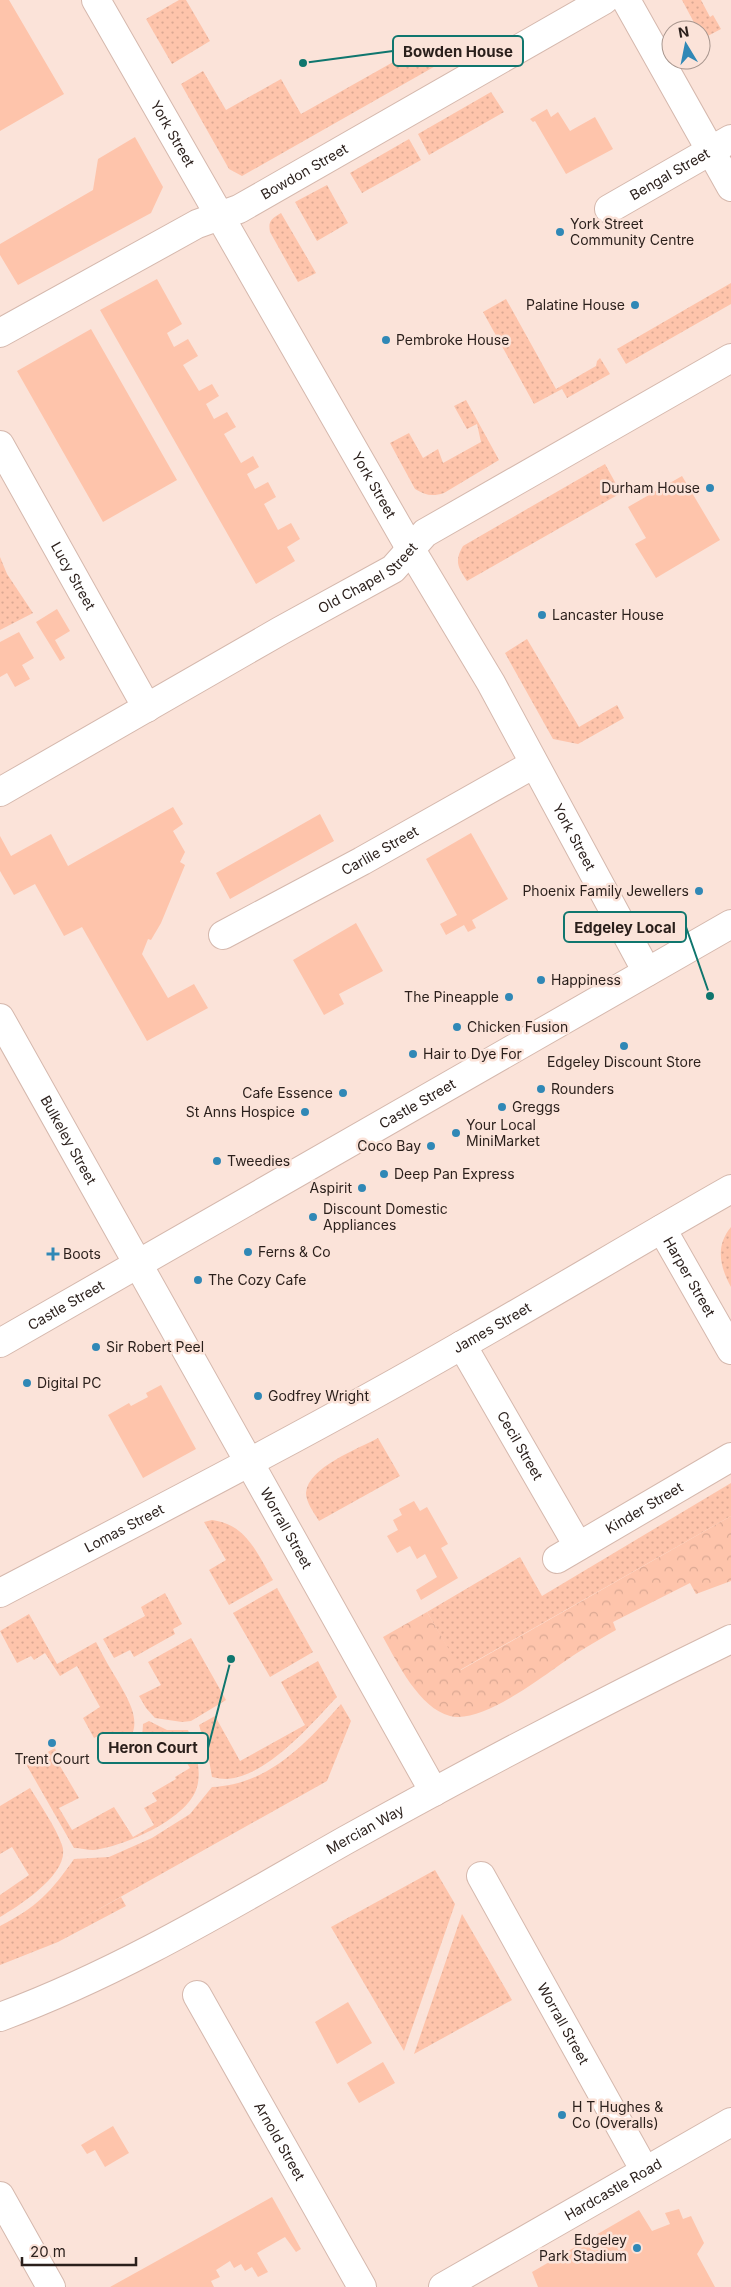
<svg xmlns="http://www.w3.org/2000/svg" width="731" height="2287" viewBox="0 0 731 2287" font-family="Inter,sans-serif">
  <defs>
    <pattern id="grass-dots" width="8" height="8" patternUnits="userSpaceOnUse" patternTransform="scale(1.25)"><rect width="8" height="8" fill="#fec4ab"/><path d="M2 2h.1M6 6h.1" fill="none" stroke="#daa893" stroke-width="1.8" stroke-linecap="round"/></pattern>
    <pattern id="forest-crowns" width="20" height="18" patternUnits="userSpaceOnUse" patternTransform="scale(1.25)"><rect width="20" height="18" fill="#fec4ab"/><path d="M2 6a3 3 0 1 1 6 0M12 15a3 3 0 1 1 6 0" fill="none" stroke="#daa893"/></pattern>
  </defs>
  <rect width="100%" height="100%" fill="#fbe3d9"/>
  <path fill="url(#grass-dots)" d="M179 0H186L210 41 172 64 146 19Z
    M682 0H701L710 17 713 15 721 29 702 39 701 30H698Z
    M434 39 446 60 242 176 229 169 181 84 203 71 226 110 281 79 301 114Z
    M491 92 504 112 429 155 418 134Z
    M409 139 421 160 362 193 350 173Z
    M327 185 348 223 317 241 295 202Z
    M281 213 316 273 298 282 270 232C268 221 271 219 281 213Z
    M731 283V304L626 364 617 349Z
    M506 299 556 389 596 366 597 361 600 358 610 374 567 398 562 389 534 404 483 312Z
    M466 400 499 460 444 493C432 497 425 495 415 489L390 443 409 433 423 458 438 449 443 463 481 442 477 424 467 429 454 406Z
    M605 464 621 493 467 581C458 568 454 561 463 546Z
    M0 557 7 574 33 613 0 630Z
    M527 639 579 727 617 705 624 718 578 744 553 739 505 653Z
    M731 1227V1287C720 1267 715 1246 731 1227Z
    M378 1438 400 1476 319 1521C314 1513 306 1502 306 1493 308 1467 358 1449 378 1438Z
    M731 1483V1516L460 1670 427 1612 520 1557 542 1596Z
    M212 1520C246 1524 257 1553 273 1580L229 1605 209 1570 226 1560 204 1522Z
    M277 1588 313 1652 270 1677 233 1613Z
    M165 1593 182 1624 173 1629 175 1634 134 1657 130 1650 114 1658 103 1639 145 1616 141 1607Z
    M29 1614 57 1664 96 1642C103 1656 111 1670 119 1683 136 1713 145 1732 113 1757L100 1735 94 1738 83 1718 100 1707 77 1666 60 1676 45 1653 34 1660 31 1656 17 1663 0 1631Z
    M191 1638 226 1700 191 1721 182 1722 155 1718 146 1708 139 1696 161 1685 148 1662Z
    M318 1661 337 1697C311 1724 268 1776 227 1779 222 1779 217 1778 212 1777L209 1760 199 1725 215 1716 240 1761 305 1725 281 1682Z
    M341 1704 351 1721 327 1781 74 1923 121 1897 126 1906 58 1942 0 1965V1926C37 1907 51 1892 74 1859L109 1857 152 1838 190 1814 212 1787C268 1785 307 1743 341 1704Z
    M149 1721 167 1730H188C195 1747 203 1772 196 1790 185 1820 123 1847 93 1850 87 1850 80 1848 74 1848L26 1764 55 1748 57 1754 54 1756 79 1798 59 1808 72 1830 114 1807 133 1837 154 1825 144 1808 157 1801 152 1793 176 1779 175 1777 190 1768 173 1741 158 1748 156 1745 127 1761 125 1758C141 1747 142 1743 143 1724Z
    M30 1788C41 1806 55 1826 62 1845 72 1872 19 1906 0 1917V1895L29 1875 12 1847 0 1854V1806Z
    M435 1870 455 1904 404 2051 331 1927Z
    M462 1914 512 2000 414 2054Z"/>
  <path fill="url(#forest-crowns)" d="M731 1516V1581L696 1594 690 1583 613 1622 616 1630C603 1637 590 1645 577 1653 549 1671 484 1725 450 1716 419 1708 397 1662 383 1637L427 1612 461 1670Z"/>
  <path fill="#fec4ab" d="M0 0H9L64 94 0 131Z
    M547 109 551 117 558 112 570 131 595 117 613 149 566 174 535 121 533 122 530 119Z
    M135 137 163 187 151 213 18 285 0 255V244L93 190 98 159Z
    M157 279 182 324 167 333 174 347 188 339 198 356 183 365 199 391 212 384 219 396 206 404 214 419 227 412 236 427 224 434 241 463 253 456 259 467 247 474 255 489 268 482 276 497 264 504 278 530 291 523 300 539 287 547 295 561 256 584 100 310Z
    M91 329 177 480 103 522 17 371Z
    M682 476 720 540 656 578 635 544 646 538 628 507Z
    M57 609 70 631 55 640 65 658 60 661 36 622Z
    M19 632 34 658 22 665 30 679 15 687 7 673 0 677V642Z
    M173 807 183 824 173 831 185 852 180 862 185 865 161 923 151 940 148 939 142 954 168 998 194 984 208 1008 147 1041 82 927 64 936 35 884 14 895 0 871V836L11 856 51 834 68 866Z
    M320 814 334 841 230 899 216 873Z
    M471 833 508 899 472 920 476 928 468 932 464 925 446 935 440 924 457 915 426 859Z
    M356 923 383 971 339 994 344 1004 324 1015 293 960Z
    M161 1385 196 1449 143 1478 108 1415 129 1403 131 1406 148 1397 146 1393Z
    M414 1501 420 1511 427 1507 448 1544 441 1548 458 1578 421 1600 416 1590 437 1577 425 1554 417 1559 410 1546 397 1553 387 1536 398 1530 393 1520 402 1515 399 1509Z
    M348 2002 372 2043 337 2064 315 2022Z
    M383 2062 395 2083 359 2103 347 2083Z
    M113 2126 129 2153 105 2167 95 2150 87 2154 81 2145Z
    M272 2197 301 2249 296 2252 285 2237 257 2253 268 2272 258 2277 252 2267 245 2271 241 2264 234 2268 230 2261 216 2270 220 2277 211 2281 214 2287H110Z
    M679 2209 683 2219 691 2216 704 2243 697 2254 715 2287H538L532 2272 639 2210 652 2231 670 2224 665 2213Z"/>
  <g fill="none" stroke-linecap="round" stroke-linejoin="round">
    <defs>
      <g id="street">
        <path id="s1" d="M96 0 410 548 491 683 647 972"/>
        <path d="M626 0 731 187"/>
        <path id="s2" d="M609 209 731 139"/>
        <path id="s3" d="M0 333 197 224 239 209 604 0"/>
        <path id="s4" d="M0 445 147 708"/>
        <path id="s5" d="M0 792 280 631 393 569 425 533 731 358"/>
        <path id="s6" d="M223 935 362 861 534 764"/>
        <path id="s7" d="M0 1018 434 1792"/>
        <path id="s8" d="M662 1229 731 1350"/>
        <path id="s9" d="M0 1343 731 924"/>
        <path id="s10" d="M462 1345 578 1546"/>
        <path id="s11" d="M557 1559 731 1457"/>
        <path id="s12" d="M0 1593C155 1512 311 1432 462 1345 552 1294 641 1240 731 1189"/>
        <path id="s13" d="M481 1876 645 2171"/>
        <path id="s14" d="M197 1995 362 2287"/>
        <path d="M0 2196 51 2287"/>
        <path id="s15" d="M443 2287 731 2122"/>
      </g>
      <g id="secondary">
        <path id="s16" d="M0 2017C122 1972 233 1904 346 1840 472 1770 601 1702 731 1639"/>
      </g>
    </defs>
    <use href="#street" stroke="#d5b8ad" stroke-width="30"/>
    <use href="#secondary" stroke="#d5b8ad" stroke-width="30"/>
    <use href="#street" stroke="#fff" stroke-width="28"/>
    <use href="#secondary" stroke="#fff" stroke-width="28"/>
  </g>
  <g fill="#3088b6" stroke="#fbe3d9" stroke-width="2">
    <circle cx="560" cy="232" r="5"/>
    <circle cx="635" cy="305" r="5"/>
    <circle cx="386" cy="340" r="5"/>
    <circle cx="710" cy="488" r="5"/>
    <circle cx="542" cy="615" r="5"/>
    <circle cx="699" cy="891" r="5"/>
    <circle cx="541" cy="980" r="5"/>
    <circle cx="509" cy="997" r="5"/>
    <circle cx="457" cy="1027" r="5"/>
    <circle cx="624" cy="1046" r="5"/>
    <circle cx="413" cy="1054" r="5"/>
    <circle cx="541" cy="1089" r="5"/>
    <circle cx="343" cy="1093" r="5"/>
    <circle cx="502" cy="1107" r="5"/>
    <circle cx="305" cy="1112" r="5"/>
    <circle cx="456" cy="1133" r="5"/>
    <circle cx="431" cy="1146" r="5"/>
    <circle cx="217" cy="1161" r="5"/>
    <circle cx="384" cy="1174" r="5"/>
    <circle cx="362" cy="1188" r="5"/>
    <circle cx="313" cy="1217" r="5"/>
    <circle cx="248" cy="1252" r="5"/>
    <path d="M50.5 1246.5h5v5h5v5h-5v5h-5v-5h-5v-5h5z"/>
    <circle cx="198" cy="1280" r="5"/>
    <circle cx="96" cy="1347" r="5"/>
    <circle cx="27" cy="1383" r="5"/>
    <circle cx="258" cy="1396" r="5"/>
    <circle cx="52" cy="1743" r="5"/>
    <circle cx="562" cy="2115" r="5"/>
    <circle cx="637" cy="2248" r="5"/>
  </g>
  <g text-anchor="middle" stroke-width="5" stroke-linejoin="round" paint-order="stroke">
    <g font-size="14" fill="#2a1f1b" stroke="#fbe3d9">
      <text dy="5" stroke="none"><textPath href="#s1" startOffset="154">York Street</textPath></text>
      <text dy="5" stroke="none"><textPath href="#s3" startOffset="345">Bowdon Street</textPath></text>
      <text dy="5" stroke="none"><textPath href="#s2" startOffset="70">Bengal Street</textPath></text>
      <text dy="5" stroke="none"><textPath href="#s1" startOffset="559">York Street</textPath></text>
      <text dy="5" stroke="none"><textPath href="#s4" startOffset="150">Lucy Street</textPath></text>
      <text dy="5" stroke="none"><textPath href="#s5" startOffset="426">Old Chapel Street</textPath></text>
      <text dy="5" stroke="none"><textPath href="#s1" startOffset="964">York Street</textPath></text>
      <text dy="5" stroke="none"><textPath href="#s6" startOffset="178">Carlile Street</textPath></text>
      <text dy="5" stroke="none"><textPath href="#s9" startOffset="481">Castle Street</textPath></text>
      <text dy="5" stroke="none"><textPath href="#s7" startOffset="140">Bulkeley Street</textPath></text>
      <text dy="5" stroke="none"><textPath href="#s8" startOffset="55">Harper Street</textPath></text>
      <text dy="5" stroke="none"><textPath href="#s9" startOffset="76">Castle Street</textPath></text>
      <text dy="5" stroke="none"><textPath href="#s12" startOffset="559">James Street</textPath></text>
      <text dy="5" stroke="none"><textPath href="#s10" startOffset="116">Cecil Street</textPath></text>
      <text dy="5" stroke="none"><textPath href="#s11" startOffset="101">Kinder Street</textPath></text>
      <text dy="5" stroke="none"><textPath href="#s12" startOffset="140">Lomas Street</textPath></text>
      <text dy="5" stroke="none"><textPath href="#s7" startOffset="585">Worrall Street</textPath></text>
      <text dy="5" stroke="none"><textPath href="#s16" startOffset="411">Mercian Way</textPath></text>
      <text dy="5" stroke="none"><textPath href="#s13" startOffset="169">Worrall Street</textPath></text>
      <text dy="5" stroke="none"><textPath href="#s14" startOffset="168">Arnold Street</textPath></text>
      <text dy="5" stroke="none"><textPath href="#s15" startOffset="196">Hardcastle Road</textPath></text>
    </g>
    <g font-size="14" fill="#2a1f1b" stroke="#fbe3d9" text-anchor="start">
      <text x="570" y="229">York Street<tspan x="570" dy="16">Community Centre</tspan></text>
      <text x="625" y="310" text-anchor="end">Palatine House</text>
      <text x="396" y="345">Pembroke House</text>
      <text x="700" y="493" text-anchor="end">Durham House</text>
      <text x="552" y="620">Lancaster House</text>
      <text x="689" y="896" text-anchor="end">Phoenix Family Jewellers</text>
      <text x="551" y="985">Happiness</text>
      <text x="499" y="1002" text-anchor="end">The Pineapple</text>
      <text x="467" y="1032">Chicken Fusion</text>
      <text x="423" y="1059">Hair to Dye For</text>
      <text x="624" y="1067" text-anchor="middle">Edgeley Discount Store</text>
      <text x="551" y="1094">Rounders</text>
      <text x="333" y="1098" text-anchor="end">Cafe Essence</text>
      <text x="512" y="1112">Greggs</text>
      <text x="295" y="1117" text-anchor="end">St Anns Hospice</text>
      <text x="466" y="1130">Your Local<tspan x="466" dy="16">MiniMarket</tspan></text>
      <text x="421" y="1151" text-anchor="end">Coco Bay</text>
      <text x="227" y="1166">Tweedies</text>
      <text x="394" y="1179">Deep Pan Express</text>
      <text x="352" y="1193" text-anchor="end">Aspirit</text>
      <text x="323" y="1214">Discount Domestic<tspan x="323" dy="16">Appliances</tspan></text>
      <text x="258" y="1257">Ferns &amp; Co</text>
      <text x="63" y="1259">Boots</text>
      <text x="208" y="1285">The Cozy Cafe</text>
      <text x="106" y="1352">Sir Robert Peel</text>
      <text x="37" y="1388">Digital PC</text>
      <text x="268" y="1401">Godfrey Wright</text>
      <text x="52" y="1764" text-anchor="middle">Trent Court</text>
      <text x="572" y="2112">H T Hughes &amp;<tspan x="572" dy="16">Co (Overalls)</tspan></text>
      <text x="627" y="2245" text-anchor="end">Edgeley<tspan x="627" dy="16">Park Stadium</tspan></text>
    </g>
  </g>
  <path fill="none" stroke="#0f766e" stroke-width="2" d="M303 63L393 51M710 996L686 927M231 1659L208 1748"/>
  <g fill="#0f766e" stroke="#fbe3d9" stroke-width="2">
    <circle cx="303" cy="63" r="5"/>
    <circle cx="710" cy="996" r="5"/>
    <circle cx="231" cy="1659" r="5"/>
  </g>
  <g fill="#fbe3d9" stroke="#0f766e" stroke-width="2">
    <rect x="393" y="36" width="130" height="30" rx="5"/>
    <rect x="564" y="912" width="122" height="30" rx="5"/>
    <rect x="98" y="1733" width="110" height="30" rx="5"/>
  </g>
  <g font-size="15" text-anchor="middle" font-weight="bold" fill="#2a1f1b">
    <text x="458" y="57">Bowden House</text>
    <text x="625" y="933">Edgeley Local</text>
    <text x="153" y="1753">Heron Court</text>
  </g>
  <g transform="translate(686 45) rotate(350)"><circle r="24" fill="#fbe3d9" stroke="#a7958d"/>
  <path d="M0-4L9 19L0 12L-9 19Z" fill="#3088b6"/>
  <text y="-8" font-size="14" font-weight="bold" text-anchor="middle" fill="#2a1f1b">N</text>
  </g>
  <path d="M22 2257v8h114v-8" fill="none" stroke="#2a1f1b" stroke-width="2.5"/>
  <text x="30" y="2257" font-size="15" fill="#2a1f1b" stroke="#fbe3d9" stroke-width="4" paint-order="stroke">20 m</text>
</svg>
